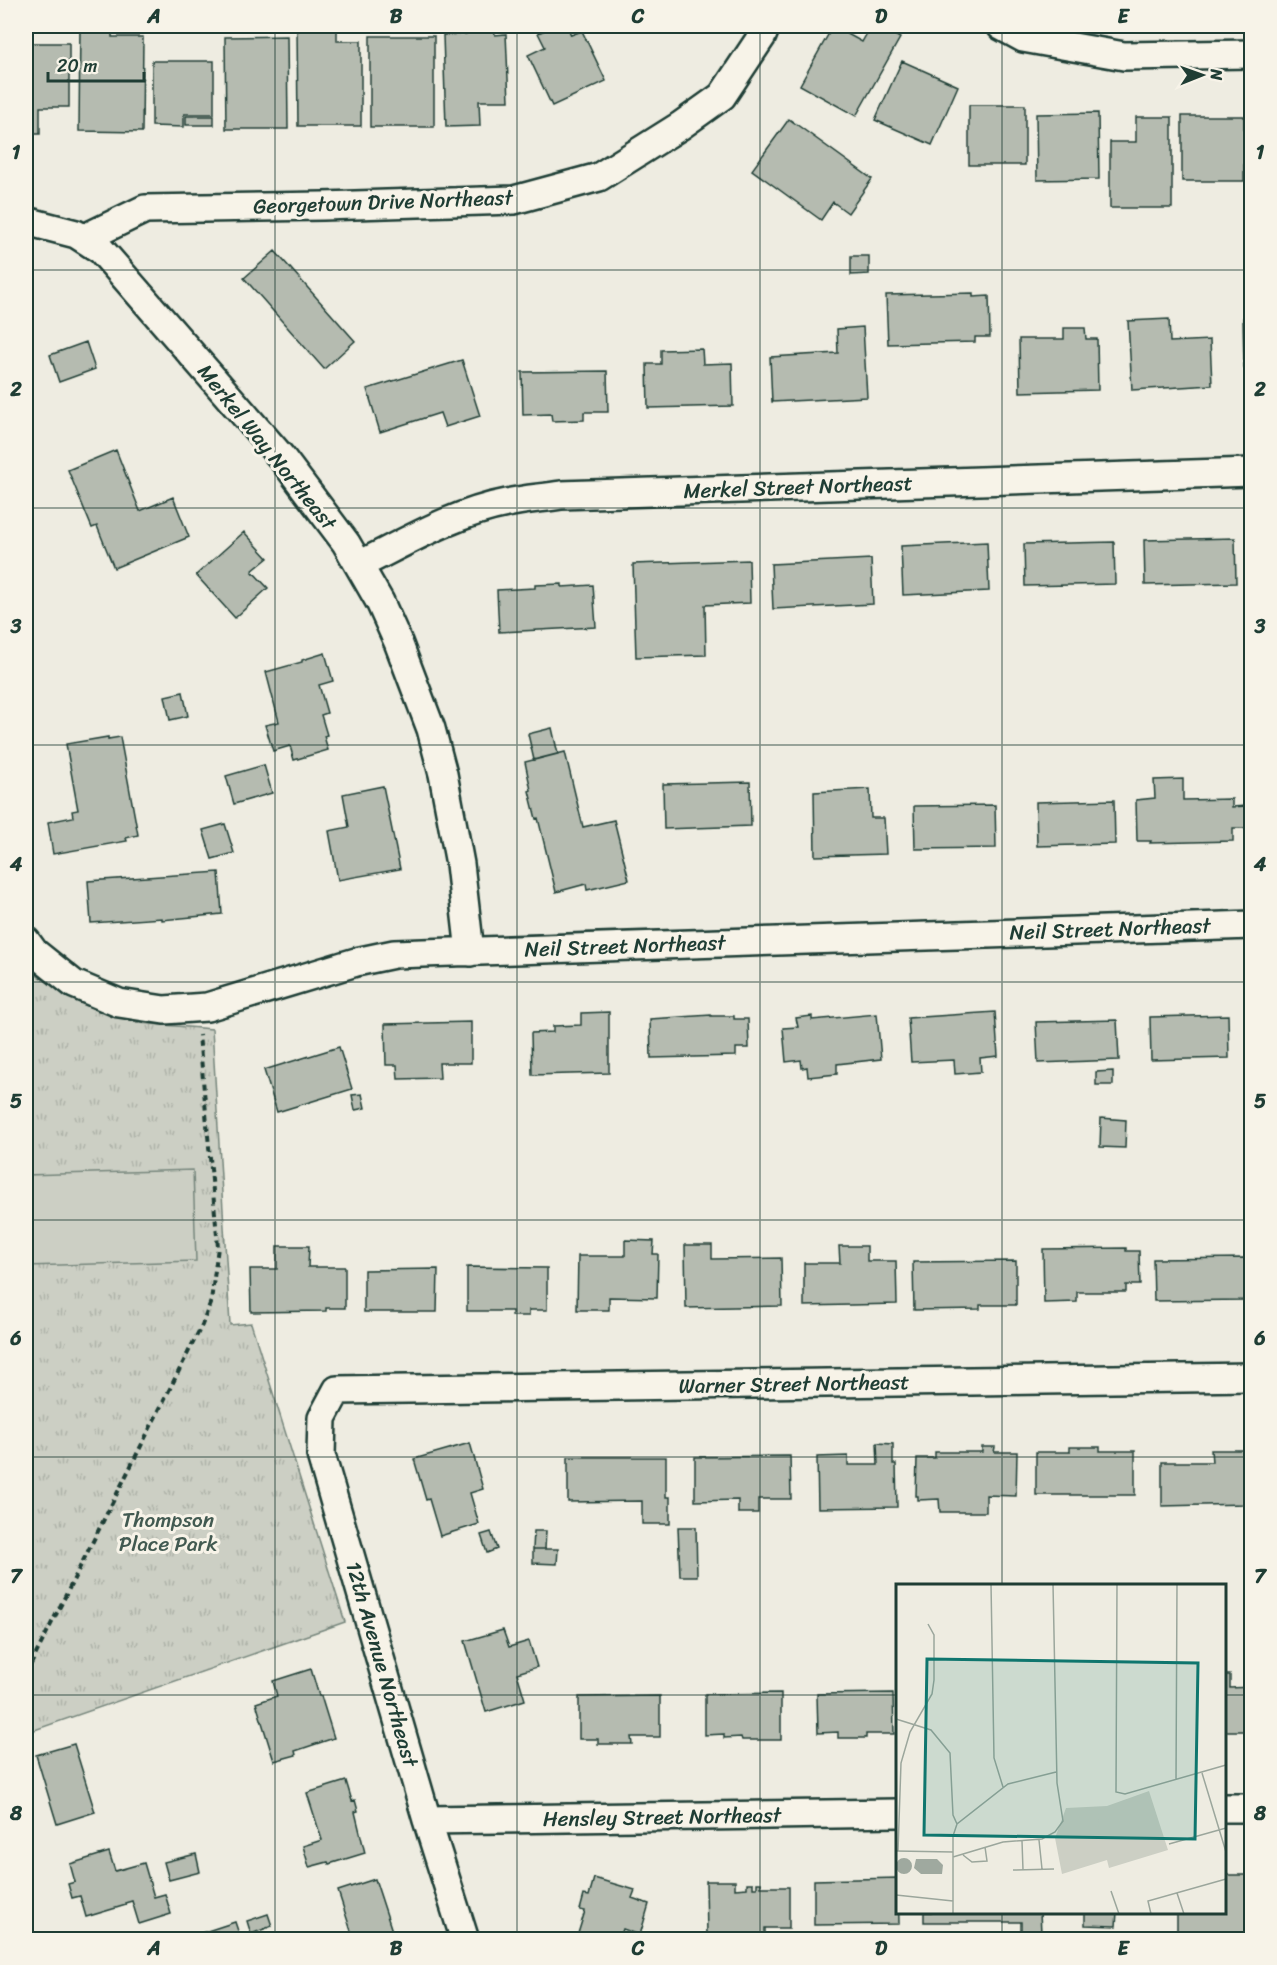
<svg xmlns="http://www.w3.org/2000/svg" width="1277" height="1965" viewBox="0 0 1277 1965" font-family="Sriracha,sans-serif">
  <defs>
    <pattern id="park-tufts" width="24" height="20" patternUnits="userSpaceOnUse" patternTransform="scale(1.5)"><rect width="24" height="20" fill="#cccfc4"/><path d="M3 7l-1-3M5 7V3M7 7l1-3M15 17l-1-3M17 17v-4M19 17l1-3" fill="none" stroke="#afb3a9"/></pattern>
  </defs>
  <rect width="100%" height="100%" fill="#eeece1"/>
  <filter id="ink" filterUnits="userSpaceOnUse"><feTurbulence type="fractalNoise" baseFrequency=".0167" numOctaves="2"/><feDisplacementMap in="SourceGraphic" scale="12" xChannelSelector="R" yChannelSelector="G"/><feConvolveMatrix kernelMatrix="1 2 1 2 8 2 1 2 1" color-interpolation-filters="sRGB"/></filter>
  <g filter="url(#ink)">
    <path fill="url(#park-tufts)" stroke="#76867c" stroke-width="1.5" d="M26 969 90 1007 139 1023 212 1029 230 1325 251 1323 345 1622 26 1733Z"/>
    <path fill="#cccfc4" stroke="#76867c" stroke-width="1.5" d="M193 1170 196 1261 26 1266V1175Z"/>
    <path fill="#b5bbb0" stroke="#1f3d34" stroke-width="1.5" d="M80 26H112V37H143L142 132 79 131Z
      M297 26H337V41H361V126H298Z
      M466 26H494L495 35 506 34 509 101H479L480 126 446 127 443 35 466 34Z
      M555 26H567L571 35 582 31 606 81 552 106 528 55 545 47 538 33Z
      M833 26 862 42 871 26H878L900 38 856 116 800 85Z
      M287 36 288 129H226L225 37Z
      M370 36H434V127H370Z
      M26 43H69V107H40V134H26Z
      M152 61H214V114H184V127L152 126Z
      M902 61 958 86 932 145 875 120Z
      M969 105H1025V165H969Z
      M1098 113 1099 179 1037 180 1036 114Z
      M186 116H214V125H186Z
      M1182 116H1244V181H1182Z
      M1136 117H1172V208H1110V142H1136Z
      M789 119 872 179 848 213 833 202 821 220 752 170Z
      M275 251 355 341 324 369 244 278Z
      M851 256H869V274L851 275Z
      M973 293V297L989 296 990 337H975V342L888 344 886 295Z
      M1243 318H1252V367L1244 368Z
      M1169 319 1170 342 1210 340 1212 385 1132 390 1128 321Z
      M863 327 867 397 772 402 770 357 838 353 837 329Z
      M1064 328H1085L1086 339H1097L1098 390 1020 392 1019 339H1064Z
      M86 342 95 369 59 382 50 355Z
      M702 349 703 364 732 363 733 406 648 408 647 364H661V350Z
      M462 360 480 416 445 427 440 413 380 432 367 389Z
      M607 371 608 412H584V420L552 421 551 414 523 415 522 372Z
      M116 450 140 511 173 497 189 537 114 568 97 526 92 528 68 470Z
      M244 532 268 558 252 571 268 588 235 618 196 575Z
      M1235 538 1236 583 1145 585 1144 540Z
      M987 542 989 591 903 595 901 546Z
      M1114 542 1115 584 1025 586 1024 544Z
      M871 559 873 604 773 609 771 564Z
      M749 560 750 603 705 605 706 655 636 657 633 564Z
      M562 584V587L593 585 596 627 499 632 497 590 535 588V585Z
      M325 653 333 681 319 685 327 713 321 715 327 735 324 736 328 750 294 760 290 746 273 751 265 725 279 722 266 672 302 662V660Z
      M183 692 188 716 170 720 165 696Z
      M552 728 558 754 534 760 528 734Z
      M108 737V739L120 737 138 835 126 838 127 841 53 854 48 822 73 817 72 811 78 810 66 744Z
      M565 752 583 827 614 820 629 880 587 890 586 884 556 892 538 818 536 819 529 791 531 790 525 762Z
      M264 765 272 793 234 804 226 776Z
      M1183 779V800L1232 799V807L1246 806 1247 828H1233V841L1150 843 1151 841H1137L1136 800 1155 798 1154 780Z
      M750 782 751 826 664 829 663 784Z
      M383 786 400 869 338 880 329 831 349 827 343 794Z
      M870 789 871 818H884L886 854 815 856 814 792Z
      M1114 800 1115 844 1037 846 1036 802Z
      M995 805 996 848 915 849 914 806Z
      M225 824 234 853 212 859 203 830Z
      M219 872 222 914 162 920V918L91 923 88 881Z
      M609 1012V1073L532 1075 531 1033 553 1032V1026L581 1025V1013Z
      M995 1012 998 1056 980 1058 981 1072 955 1074 954 1060 911 1062 908 1018Z
      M877 1014 881 1059 837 1064V1074L808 1077 807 1067 802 1068 801 1060 786 1062 783 1028 798 1027 796 1018 812 1016V1020Z
      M711 1015V1016H734V1019H748L749 1048H736V1056L651 1058 650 1019Z
      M1228 1015 1229 1058 1151 1060 1150 1017Z
      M1117 1020 1119 1060 1038 1063 1036 1022Z
      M471 1022V1063H439L440 1078 398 1079 397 1065H386L385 1024Z
      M339 1047 352 1089 277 1112 264 1070Z
      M1113 1071V1085H1096V1072Z
      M362 1094 365 1108 355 1110 352 1095Z
      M1101 1118 1126 1120 1125 1148 1100 1147Z
      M625 1240 654 1241 653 1254H658L657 1298 609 1297V1310H577L578 1256H625Z
      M685 1245H712V1259L781 1258 782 1306 686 1308Z
      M277 1246H309L308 1267H345V1308H326V1311L251 1312 250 1269H277Z
      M839 1246H867V1261H896L897 1304 804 1306V1263H840Z
      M1126 1248V1251H1139L1140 1285H1126V1292H1077V1302L1044 1303 1043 1249Z
      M1246 1258V1300L1154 1301 1153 1259Z
      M1016 1261V1305H980V1309L914 1310 913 1262Z
      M467 1267 547 1268V1310H529V1316H512V1311H467Z
      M438 1269 437 1312H364V1270Z
      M470 1443 483 1489 470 1493 479 1524 440 1536 429 1499 426 1500 414 1459Z
      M877 1443 893 1444V1464H896L897 1507 818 1508 817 1457 848 1456V1465H878Z
      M982 1447H995L994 1452H1017L1016 1496 986 1495V1512H940L939 1499 918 1500V1496H916L917 1458H935V1452H982Z
      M1070 1447H1100V1451H1135V1495H1036V1452H1070Z
      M1211 1450H1245V1504L1162 1506V1462H1212Z
      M790 1456 791 1499H758V1513H738V1500L695 1501V1457Z
      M568 1457H666V1497H670V1524H642V1501L568 1502Z
      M678 1527H696L697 1576H680Z
      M534 1531H546L545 1549H533Z
      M491 1532 497 1549 487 1553 481 1535Z
      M533 1549H558L557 1564 533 1563Z
      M503 1630 509 1647 529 1641 537 1667 517 1673 525 1700 486 1712 465 1641Z
      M311 1669 319 1696H321L334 1738 295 1751 296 1755 274 1761 256 1703 277 1696 273 1681Z
      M1224 1675H1230V1688L1252 1687V1731H1225L1224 1733Z
      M781 1693V1740H742L741 1737 724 1738V1734L705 1735V1694Z
      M893 1693 894 1734H866V1738H838V1732L818 1733 817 1694Z
      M660 1696V1737H631L632 1744H598V1739H579V1697Z
      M74 1744 95 1812 57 1824 36 1755Z
      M346 1781 352 1801 355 1800 358 1811 355 1812 365 1853 329 1864 328 1862 309 1867 303 1846 322 1840 307 1793Z
      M109 1852 115 1871 144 1863 154 1897 165 1894 171 1914 139 1924 132 1901 125 1903 126 1905 86 1917 80 1896 72 1898 68 1884 75 1882 70 1864Z
      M196 1854 200 1872 169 1880 164 1862Z
      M1224 1875H1248V1933L1177 1934V1912H1224Z
      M594 1878 635 1890 632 1898 649 1904 640 1935 623 1929 619 1940H576L585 1911 580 1910 584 1895 589 1896Z
      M898 1878 899 1924 814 1925V1880Z
      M375 1879 395 1940H346L353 1937 338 1891Z
      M706 1881H735V1889L747 1888V1883H753V1888H757V1883H761V1887H789V1928H765V1940H698V1935L707 1936Z
      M924 1912H1040L1041 1933H1021V1922H924Z
      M1085 1912H1117L1116 1926 1085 1925Z
      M268 1914 272 1926 251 1934 247 1921Z
      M235 1922 241 1940H180Z"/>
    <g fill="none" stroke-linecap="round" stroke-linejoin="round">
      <defs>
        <path id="minor" d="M1001 26 1023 38 1124 56 1252 54
          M26 221 76 234 101 250 282 458 346 543 380 602 398 642 431 729 443 774 460 864 470 952
          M85 238 145 209 323 206 514 200 599 177 680 126 722 96 762 36 766 26
          M359 565C406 542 454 513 507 503 525 499 543 498 561 495L1252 472
          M26 941 34 952 74 984 119 1003 164 1010 207 1007 356 962 394 954 1252 925
          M1224 1808H1252
          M427 1820 898 1813
          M465 1940 427 1820 321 1455 322 1418 337 1390 1252 1377"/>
      </defs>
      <use href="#minor" stroke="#1f3d34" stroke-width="32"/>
      <path stroke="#1f3d34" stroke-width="4" stroke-dasharray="6 4.5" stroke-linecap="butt" d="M26 1674 202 1325 211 1301 218 1247 199 1035"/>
      <use href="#minor" stroke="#f7f3e8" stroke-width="27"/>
    </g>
  </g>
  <path fill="none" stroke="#1f3d34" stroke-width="1.5" stroke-opacity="0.55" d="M275 26V1940M517 26V1940M760 26V1940M1002 26V1586M26 270H1252M26 508H1252M26 745H1252M26 982H1252M26 1220H1252M26 1457H1252M26 1695H898M1224 1695H1252M1002 1912V1940"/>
  <g text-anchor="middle" stroke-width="6" stroke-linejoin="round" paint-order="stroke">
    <g font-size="21" fill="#1f3d34" stroke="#f7f3e8">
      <text transform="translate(383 202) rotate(-2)" y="7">Georgetown Drive Northeast</text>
      <text transform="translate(267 447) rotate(51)" y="7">Merkel Way Northeast</text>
      <text transform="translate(798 487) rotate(-2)" y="7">Merkel Street Northeast</text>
      <text transform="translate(1110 929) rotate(-2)" y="7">Neil Street Northeast</text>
      <text transform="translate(625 946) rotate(-2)" y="7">Neil Street Northeast</text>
      <text transform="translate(794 1384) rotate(-1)" y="7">Warner Street Northeast</text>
      <text transform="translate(382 1664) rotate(74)" y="7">12th Avenue Northeast</text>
      <text transform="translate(662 1817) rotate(-1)" y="7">Hensley Street Northeast</text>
    </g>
    <g font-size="21" fill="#425a51" stroke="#f7f3e8">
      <text x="168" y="1527">Thompson<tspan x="168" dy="24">Place Park</tspan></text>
    </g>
  </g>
  <g transform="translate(896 1584)">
    <rect width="330" height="330" fill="#eeece1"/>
    <path d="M253 207 272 266 213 284 211 276 166 290 159 254 170 224 211 222Z" fill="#cccfc4"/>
    <path d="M190 227H202L203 252H190Z" fill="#cccfc4"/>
    <path d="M0 282a8 8 0 1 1 16 0a8 8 0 1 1-16 0ZM20 275H41L47 281 46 290H25L18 284Z" fill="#9fa99f"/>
    <path fill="none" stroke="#9ba69c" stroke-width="1.5" d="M95 0 98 174 107 203M221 0 220 208 229 210 330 181M0 135 35 146 54 169 57 231 61 240M306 189 330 268M280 196 281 0M143 256 146 285M126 257 127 286M273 260 330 244M0 267 57 268M2 267 5 179 14 148 36 110 38 96V51L32 40M67 271 76 278 91 277 89 263M57 273 107 258 146 255 159 248 167 237 161 199 157 0M117 286 158 285M215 307 223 330M281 309 288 330M0 311 57 317M57 330V252L61 240 112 200 160 188M255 330 252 317 330 295"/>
    <path fill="#0f766e" fill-opacity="0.15" stroke="#0f766e" stroke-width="3" d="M31 75 302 79 299 255 28 251Z"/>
    <rect width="330" height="330" fill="none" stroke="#1f3d34" stroke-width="3"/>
  </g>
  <rect width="1277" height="1965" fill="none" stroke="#f7f3e8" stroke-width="66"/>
  <g transform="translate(1202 75) rotate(89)" stroke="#f7f3e8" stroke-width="4.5" paint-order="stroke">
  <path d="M0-4.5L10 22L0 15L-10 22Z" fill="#1f3d34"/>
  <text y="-9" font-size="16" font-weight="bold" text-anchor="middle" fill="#1f3d34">N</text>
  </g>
  <path d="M48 72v9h96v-9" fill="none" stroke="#1f3d34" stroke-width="3"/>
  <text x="57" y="72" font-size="18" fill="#1f3d34" stroke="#f7f3e8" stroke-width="4.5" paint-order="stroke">20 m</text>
  <rect x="33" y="33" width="1211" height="1899" fill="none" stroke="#1f3d34" stroke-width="2"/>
  <g font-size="20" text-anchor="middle" font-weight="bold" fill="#1f3d34">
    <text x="154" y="23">A</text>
    <text x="396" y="23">B</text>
    <text x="638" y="23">C</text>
    <text x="881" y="23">D</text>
    <text x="1123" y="23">E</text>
    <text x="16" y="159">1</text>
    <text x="1260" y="159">1</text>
    <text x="16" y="396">2</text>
    <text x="1260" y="396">2</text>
    <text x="16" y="633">3</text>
    <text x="1260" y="633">3</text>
    <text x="16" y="871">4</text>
    <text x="1260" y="871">4</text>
    <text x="16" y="1108">5</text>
    <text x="1260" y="1108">5</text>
    <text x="16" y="1345">6</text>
    <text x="1260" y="1345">6</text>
    <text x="16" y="1583">7</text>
    <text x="1260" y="1583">7</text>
    <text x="16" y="1820">8</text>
    <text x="1260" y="1820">8</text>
    <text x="154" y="1955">A</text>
    <text x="396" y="1955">B</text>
    <text x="638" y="1955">C</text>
    <text x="881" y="1955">D</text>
    <text x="1123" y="1955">E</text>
  </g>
</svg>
